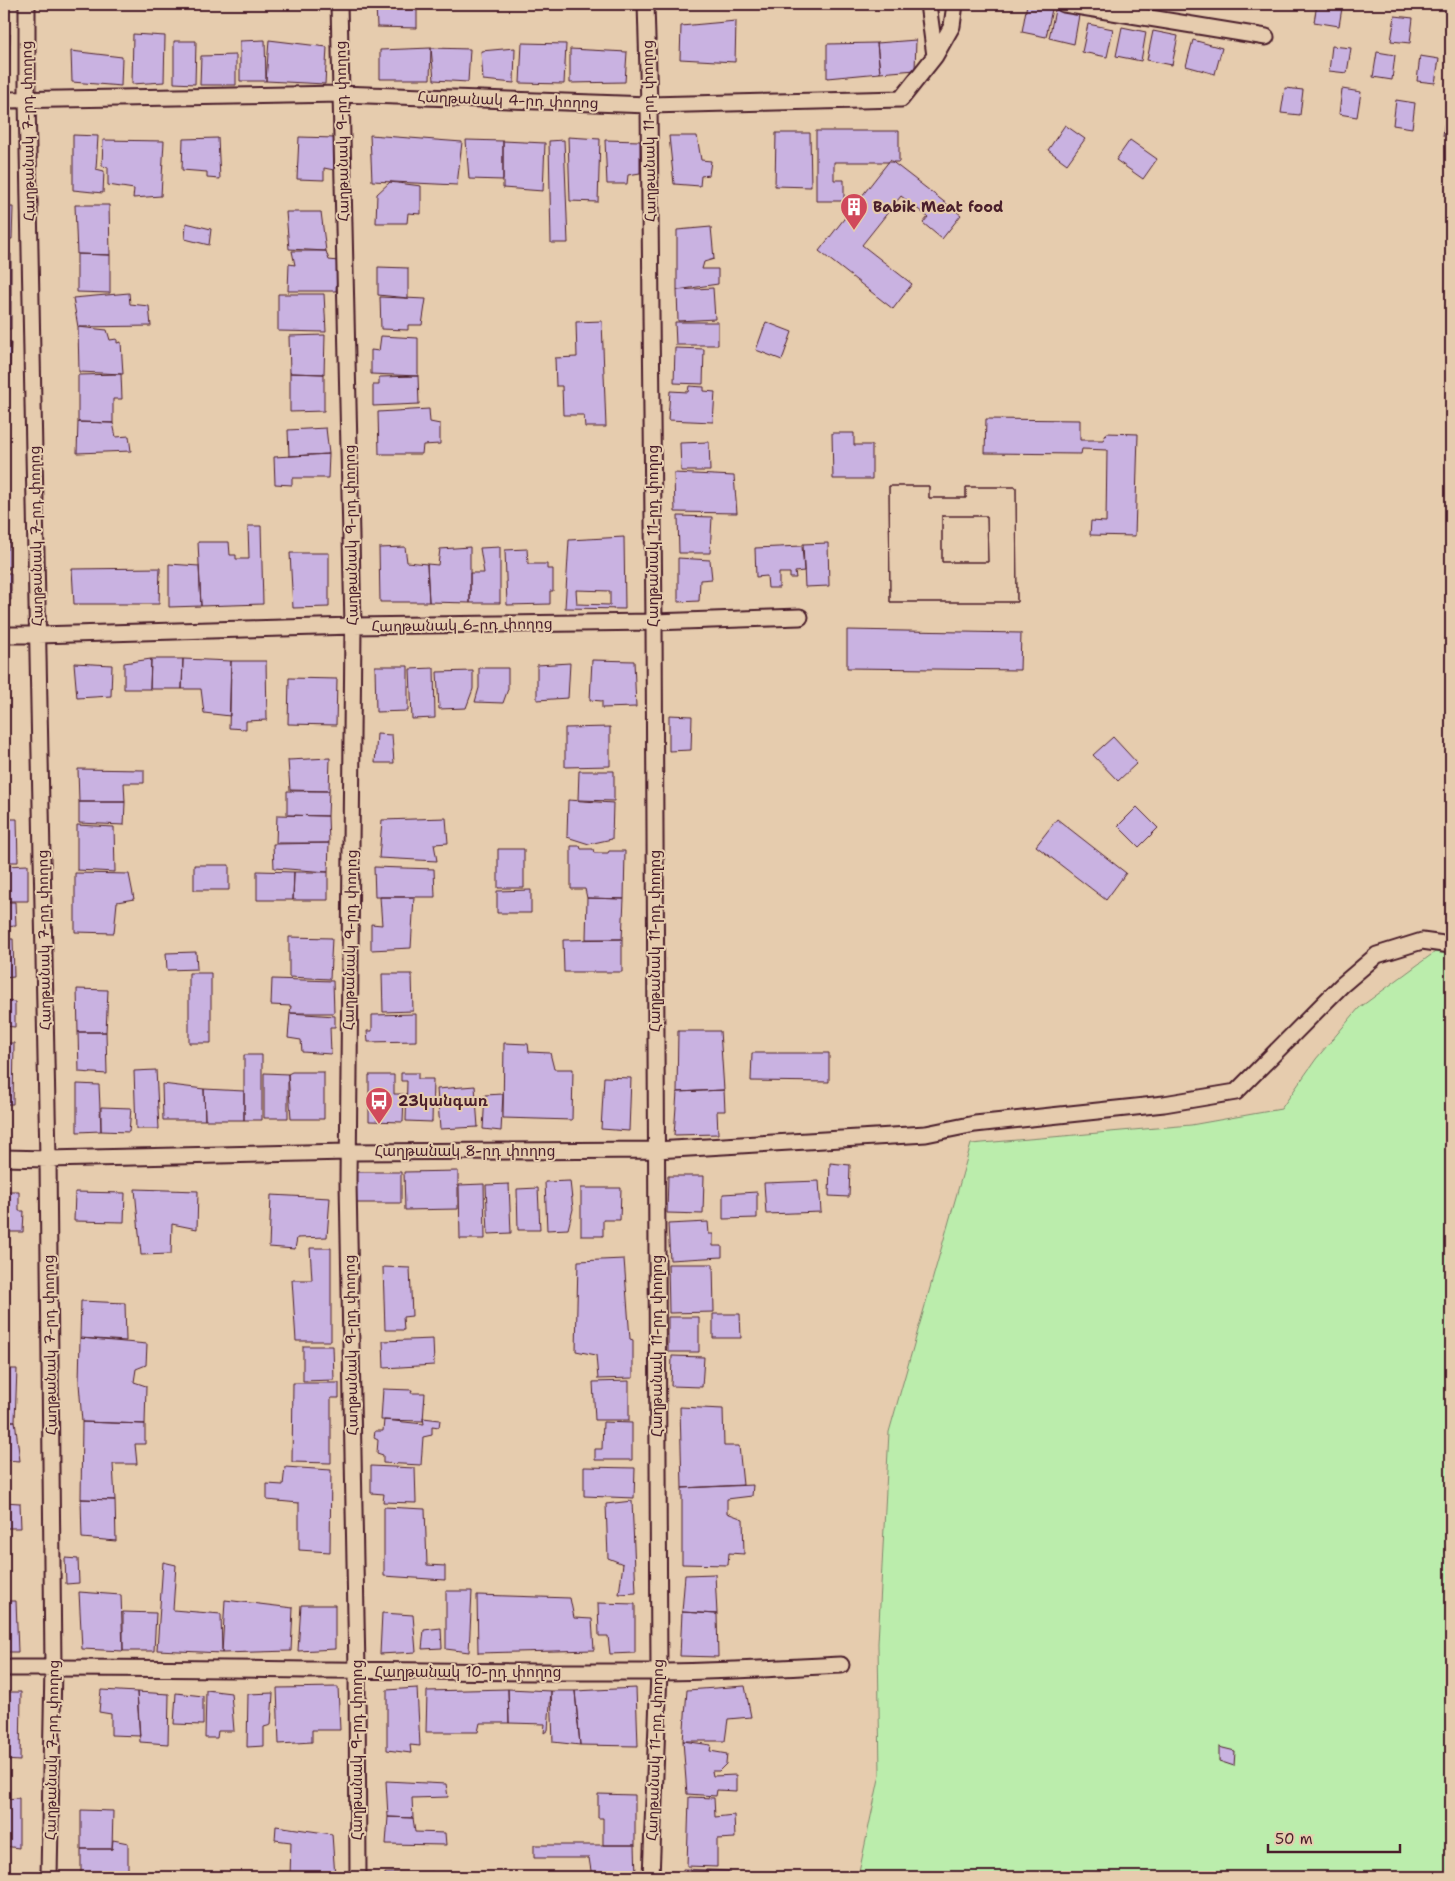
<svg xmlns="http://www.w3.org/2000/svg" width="1455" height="1881" viewBox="0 0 1455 1881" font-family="'Shantell Sans','Noto Sans Armenian',sans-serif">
  <rect width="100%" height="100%" fill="#e6ccae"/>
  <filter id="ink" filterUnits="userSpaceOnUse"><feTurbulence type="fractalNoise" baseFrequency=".02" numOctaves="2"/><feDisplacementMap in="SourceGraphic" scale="10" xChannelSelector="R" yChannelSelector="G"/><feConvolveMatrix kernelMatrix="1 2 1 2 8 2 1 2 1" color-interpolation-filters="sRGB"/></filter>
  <g filter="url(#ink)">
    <path fill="#bbedac" stroke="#82866c" d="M1435 952 1451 954V1873L1449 1877H858L880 1774 878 1643 889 1432 971 1144 1191 1125 1281 1109 1316 1059 1359 1008Z"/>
    <path fill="#c9b2e1" stroke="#4a1f2b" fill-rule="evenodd" d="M376 4H417V28L377 27Z
      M1027 4 1052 9 1046 37 1022 32Z
      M1317 4 1342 8 1339 26 1314 22Z
      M1055 10 1079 15 1074 44 1049 38Z
      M1395 16 1413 18 1410 43 1391 41Z
      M736 21 735 62 680 59 681 26Z
      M1088 24 1113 29 1107 57 1082 52Z
      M1122 27 1146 32 1141 61 1116 56Z
      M1153 31 1178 36 1172 65 1147 60Z
      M4 34H10L8 83H4Z
      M133 34 165 36 164 82 132 84Z
      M265 40 266 81H240V41Z
      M269 40 327 47 325 84 266 81Z
      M916 40 915 70 880 73 877 43Z
      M1193 40 1222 48 1215 74 1186 66Z
      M174 41H196L195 84 174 83Z
      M522 43 566 44 564 84 520 83Z
      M877 43 880 73 827 78V44Z
      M1332 46 1351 48 1347 73 1329 71Z
      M431 48 470 49 468 82 434 80Z
      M431 48 430 79H380V50Z
      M515 48 514 83 483 80 481 51Z
      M570 49 627 52 625 82 570 83Z
      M71 51 122 57 121 86 72 82Z
      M1377 52 1395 55 1392 80 1373 77Z
      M236 55V85H200L201 56Z
      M1420 56 1439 59 1435 83 1417 81Z
      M1285 88 1303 90 1300 115 1281 113Z
      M1342 89 1361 92 1357 117 1339 114Z
      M1396 100 1415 103 1412 128 1393 125Z
      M1446 111 1451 112V137L1443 136Z
      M1065 125 1085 139 1067 164 1048 150Z
      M816 131H899V162H834V180H844V201H816Z
      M776 133H810L811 187 775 186Z
      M73 135 98 136 96 169 104 171 103 193 73 190Z
      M370 135 462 142 457 185 372 181Z
      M669 136H697L701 160 711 161 709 175 701 176 700 186 674 184Z
      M299 137 335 138 334 170 324 168V180L297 179Z
      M568 137 600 139 598 202 570 201Z
      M218 138 220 179 207 178V172L182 170 183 139Z
      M103 140 164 141 161 196 133 198 134 189 108 185V167L102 166Z
      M466 140 503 141V180L469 179Z
      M564 140 568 243H551L549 141Z
      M605 140 640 141V173L628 175 627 184H607Z
      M1130 140 1157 159 1143 179 1116 160Z
      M503 141 545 143 543 191 503 188Z
      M890 160 961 215 942 239 923 223 928 217 901 196 862 245 912 284 893 309 819 251Z
      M390 182 421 186V214L408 213 407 223H376L377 194Z
      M75 205H109L110 255 77 254Z
      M4 207H13L12 239H4Z
      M286 212H321L326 251 289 249Z
      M186 223 211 229 209 245 185 239Z
      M711 227 714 259 704 262 702 269H718V284L677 290V230Z
      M292 251H326L329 260 338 261 336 291H288L289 264 295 265Z
      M11 254V329H4V255Z
      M77 254 110 255V293L77 292Z
      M378 267 408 268V298L378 295Z
      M713 288 715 319 678 321 677 290Z
      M129 293 130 304 149 306 151 326 78 327 73 298Z
      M278 294H324L326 332 278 331Z
      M380 297 426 299 422 325H408V330L381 329Z
      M602 321 606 427H585L584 415H563L562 386H556L555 358 577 357 576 322Z
      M675 322H718V345H676Z
      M766 322 792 332 782 360 756 350Z
      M78 327 107 330 110 340 117 339V343L121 342 123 374 79 372Z
      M325 335 324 374 290 373 289 336Z
      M381 336 418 338V376L371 374V350L379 351Z
      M4 342H11L8 406H4Z
      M675 348 704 349 703 384 674 383Z
      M290 373 324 374V411L290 412Z
      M121 374 122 399H113V423L78 422V375Z
      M418 376 419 404 373 406V385H379V377Z
      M689 386 704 387V391L715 392 713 422 668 420 670 391 688 392Z
      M429 409 430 422 440 424V444L423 445 422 454H379L378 412Z
      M986 419 1080 420V440H1103L1107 433 1138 434 1135 536 1090 535 1091 521 1106 522 1107 450 1082 449 1081 454 985 453Z
      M78 422 113 423 116 437 129 436 131 451 77 453Z
      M326 428 329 454 289 456 288 430Z
      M832 433H854V445H872V479H833Z
      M709 442 710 471H681L680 443Z
      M329 454 328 478H292V485L275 484 274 457Z
      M674 473 734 476 737 513 675 512Z
      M889 486H929V498H966V487H1016L1017 602H890ZM942 516H987L988 562H942Z
      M889 486H929V498H966V487H1016L1017 602H890ZM942 516H987L988 562H942Z
      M678 516 712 517 710 553H679Z
      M4 518H9V569H4Z
      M248 526H261L263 604 201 606 198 542H229L230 555H236V559H249Z
      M624 537 625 609 565 608 569 540Z
      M828 543 829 586 805 587 803 544Z
      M802 546 804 571 795 572 796 578H790V573H779V588H768L767 576 756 577 755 548Z
      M405 547 407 562 427 564 429 602H380L379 548Z
      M470 547V603L429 602 427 564 438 565 440 549Z
      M500 547V603H470V573H484L480 548Z
      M527 549 528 564H547V569H553V591H550V604L507 605 505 550Z
      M290 553H329V607L293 608Z
      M678 558 710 560 712 579 700 580 699 601 678 602Z
      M169 564 199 566 201 606 169 607Z
      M160 568 159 604H74L72 569Z
      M4 573H11V600H4Z
      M576 590 610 591V605L577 604Z
      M847 630 1021 633 1020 670 847 668Z
      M151 659H183L182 689H150Z
      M151 659 150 689H124V663Z
      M183 659 231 661 230 716 204 713 201 689H182Z
      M592 660 634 661 636 707 602 708V701L590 700Z
      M231 661H266L267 720 246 721V729L229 728Z
      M74 663 112 665 111 696 77 698Z
      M570 663 568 698 537 700V665Z
      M375 666H408V711L376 712Z
      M434 668 435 718 412 719 410 669Z
      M479 668H508V689L503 703 475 702 479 688Z
      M473 671V689L466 708 439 709 437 672Z
      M289 678 337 679 336 725 288 724Z
      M669 715 692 716 691 750 669 751Z
      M610 727V766L565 767V728Z
      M377 734 392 735 394 763H375Z
      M1113 737 1137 763 1118 781 1093 755Z
      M330 758 329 791 290 790 288 760Z
      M78 769 144 770V783H124L125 802H79Z
      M579 771H614V801L578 800Z
      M287 791H329L328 816 287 815Z
      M568 800 613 803 612 839 589 844 567 837Z
      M79 802H125L124 825 79 823Z
      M1137 807 1158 828 1139 847 1118 826Z
      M277 815 328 816 329 843H276Z
      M446 818 448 843 434 844 437 861 379 858 382 820Z
      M4 819H17L18 862H4Z
      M1057 819 1126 873 1106 900 1036 846Z
      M77 825 114 827 115 872 77 870Z
      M329 843 328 872 274 868 273 844Z
      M571 846H580L581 849H593L594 853H608L609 851H625L624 899 587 898 585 889H571Z
      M498 849H524V888H498Z
      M28 865V901H4V866Z
      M194 865H229V890H194Z
      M374 867 434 869 435 897H375Z
      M257 871 294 872 293 900H257Z
      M294 872H328V900H293Z
      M75 873 129 874 134 899 117 902 114 933 75 932Z
      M531 890V913H497V891Z
      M380 897H414L411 948 371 950V924L382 925Z
      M587 898 624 899 622 939H586Z
      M4 902H15L16 926 4 927Z
      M289 937 332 938 330 979 289 977Z
      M4 939H13L14 977 4 978Z
      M622 939V972H564L563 940Z
      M196 952 197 969 167 970 166 953Z
      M189 973H211V1043H189Z
      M382 974H412L413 1011 383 1012Z
      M272 979 333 981 334 1013H290L291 1006 271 1005Z
      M77 989 108 990 106 1032H78Z
      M4 1001 15 1002V1027L4 1026Z
      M290 1013 335 1016V1027H330L331 1054 302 1052 301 1040 288 1038Z
      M416 1014V1041L368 1042 367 1031H372V1015Z
      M678 1031H720L724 1090 677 1092Z
      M78 1032H106L107 1074 79 1072Z
      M4 1043H14L13 1104H4Z
      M504 1043 528 1044 529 1052 550 1053 554 1069H573L572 1120 503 1118Z
      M752 1053H829V1082L751 1081Z
      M244 1055H262V1120H244Z
      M156 1070 159 1129H136L134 1071Z
      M292 1072H324V1119H291L288 1074Z
      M264 1073 288 1074V1118H264Z
      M401 1073H418V1079H433L432 1122 406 1121 407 1081H401Z
      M369 1075H394V1094H404L403 1122 369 1121Z
      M604 1077 631 1078 629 1131 601 1129Z
      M77 1084 99 1085 101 1131 77 1132Z
      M162 1084 204 1089 205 1120H163Z
      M475 1086 478 1127 440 1129 437 1089Z
      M204 1089 244 1091V1120H205Z
      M724 1090 725 1111H717L718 1134 674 1135 677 1092Z
      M503 1094 501 1131 483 1129 485 1095Z
      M101 1107 131 1108 129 1132 101 1131Z
      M830 1163 850 1165 849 1197 829 1196Z
      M458 1171V1209L405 1210 404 1172Z
      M356 1172H401V1203H356Z
      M668 1176H704L703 1214 667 1213Z
      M570 1181 573 1209 568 1229 547 1230 545 1182Z
      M819 1181 821 1212 766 1214 764 1183Z
      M484 1184 485 1239H460L459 1185Z
      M509 1184 511 1233 488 1234 486 1185Z
      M538 1188 540 1230H518L517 1189Z
      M581 1188H621L620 1220H603V1236H581Z
      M135 1189 198 1191 197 1229 172 1224 171 1254 141 1255Z
      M4 1191H19V1211H24L23 1232H4Z
      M75 1192 125 1193 124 1222 74 1221Z
      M757 1192V1218L723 1219V1194Z
      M271 1195 330 1198 327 1237 297 1238 295 1249 269 1247Z
      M708 1222 709 1234H713V1246H722V1257L670 1260 668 1224Z
      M310 1248H331V1341H296L292 1280H312Z
      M624 1259 630 1339 633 1340V1378L598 1379 596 1355 576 1351 578 1261Z
      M668 1264H713L714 1312 669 1313Z
      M383 1267 410 1268 412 1316 403 1317 404 1330H385Z
      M81 1301 125 1303 126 1341 80 1338Z
      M713 1314H740L741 1338H713Z
      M668 1317H699V1352H668Z
      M80 1338 147 1344 146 1365 136 1369 134 1382 146 1386 145 1424 82 1422 79 1383Z
      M433 1339 434 1365 384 1368 383 1341Z
      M303 1346H333L334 1380 303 1381Z
      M672 1356 704 1357 702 1387 671 1386Z
      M4 1369H17L15 1421H4Z
      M629 1381V1420H595L593 1382Z
      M293 1383H339V1398H331V1463L292 1462Z
      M383 1389 412 1390 411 1393H425L423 1421 381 1420Z
      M680 1407 723 1409 724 1446H739L743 1485 682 1488Z
      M423 1418 440 1420 439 1427 432 1426V1435L423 1437 421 1465 383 1463V1455L377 1453 378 1440 374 1438 375 1431H383L384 1420 424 1424Z
      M4 1421H15L20 1461 4 1460Z
      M82 1422 145 1424V1444H135L137 1464H113L115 1500 81 1499Z
      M603 1422 632 1423V1460H595V1449H602Z
      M371 1466 415 1468 416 1503 383 1502 384 1494 371 1493Z
      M285 1467 331 1470 330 1552 299 1550V1503L267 1500V1484L283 1485Z
      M584 1467 635 1468 634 1498 584 1496Z
      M753 1485 752 1496 727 1499V1513L743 1519 744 1554 729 1553 728 1565 682 1564V1488Z
      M81 1499 115 1500 116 1541 82 1538Z
      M632 1501 636 1593 619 1594 623 1564 608 1558 606 1504Z
      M4 1502 20 1503 21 1528H4Z
      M384 1507 425 1509 427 1565 445 1566V1580L384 1576Z
      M65 1558 78 1559 79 1583 66 1584Z
      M163 1562 176 1565 173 1610 221 1614 222 1653 157 1650Z
      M715 1574 717 1614 682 1612 685 1575Z
      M446 1591H472L469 1652 446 1649Z
      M79 1592 121 1595 123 1651 82 1649Z
      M477 1595 570 1598 574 1618 592 1619 594 1650 478 1653Z
      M225 1600 293 1608 291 1651 222 1653Z
      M4 1601H16L18 1652H4Z
      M598 1603 635 1604V1653L610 1654 608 1636H599Z
      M301 1605H335V1649L298 1651Z
      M123 1612 156 1613 154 1651H123Z
      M682 1612 717 1614 718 1657 680 1656Z
      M382 1613 413 1615 416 1652 380 1654Z
      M441 1628 442 1648 422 1649 424 1630Z
      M745 1686 751 1717 728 1719 725 1741H683L687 1690Z
      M338 1687 340 1730H312V1742L279 1744 277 1688Z
      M417 1688 420 1746 410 1745 411 1753 387 1750V1690Z
      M636 1688 638 1746 580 1745 575 1691Z
      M508 1689 551 1691 548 1730 544 1733 545 1724 509 1723Z
      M508 1689 509 1723H480L478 1732H426L427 1691Z
      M101 1690 137 1692 140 1736 111 1735V1714L99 1712Z
      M206 1690 231 1693 234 1731H218L217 1738H205Z
      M551 1691H575L580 1745 553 1742Z
      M4 1692H21L20 1761 4 1760Z
      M137 1692 169 1694 168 1744 140 1742Z
      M176 1693 203 1696V1725L174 1724Z
      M273 1693 271 1725 264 1727V1746L247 1747 248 1694Z
      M683 1741 711 1745 710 1751 727 1754 726 1764 719 1771H712L713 1776 736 1775V1791L717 1790 716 1796 687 1794Z
      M1219 1747 1235 1751 1234 1766 1219 1761Z
      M386 1781 446 1784 448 1797 412 1798 413 1818 388 1817Z
      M598 1794 635 1795V1845H603V1818H598Z
      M689 1797 714 1798 715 1817 734 1815 735 1838 717 1839V1867L687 1866Z
      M19 1798V1848L4 1846V1799Z
      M81 1810 113 1811 112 1849H81Z
      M388 1817 413 1818 415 1832 445 1833 446 1845 386 1844Z
      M276 1826 332 1834 335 1877H290L291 1842 275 1840Z
      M113 1840 128 1843V1877H81V1849H112Z
      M534 1845H635L636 1877H592L589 1858H534Z
      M683 1869 730 1871V1877H683Z
      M433 1872V1877H385V1873Z"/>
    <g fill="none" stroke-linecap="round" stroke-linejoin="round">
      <defs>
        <path id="street" d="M27 4V100L48 1159 53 1667 49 1877
          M339 4 353 626 348 1182 357 1671 358 1877
          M646 4 649 105 654 622 659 1672 651 1877
          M928 4 935 56
          M1064 4 1266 37
          M4 100 340 94 649 105 901 99 935 56 952 26 955 4
          M4 635H38L353 626 654 622 800 617
          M4 1158 48 1159 348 1152 656 1150 926 1134 975 1124 1164 1104 1236 1092 1342 985 1377 955 1422 941 1451 945
          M4 1668C221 1667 439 1673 656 1672 718 1672 780 1668 841 1665"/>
      </defs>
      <use href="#street" stroke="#4a1f2b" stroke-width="19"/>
      <use href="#street" stroke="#e6ccae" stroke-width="15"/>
    </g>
  </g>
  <defs>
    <symbol id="building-pin" viewBox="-11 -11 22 30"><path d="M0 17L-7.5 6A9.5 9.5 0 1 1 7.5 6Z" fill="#d1495b" stroke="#e6ccae"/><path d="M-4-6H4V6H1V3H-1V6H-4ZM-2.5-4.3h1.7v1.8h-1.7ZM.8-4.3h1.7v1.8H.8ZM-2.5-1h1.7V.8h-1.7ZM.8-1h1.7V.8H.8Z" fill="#fff"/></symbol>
    <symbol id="bus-pin" viewBox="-11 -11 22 30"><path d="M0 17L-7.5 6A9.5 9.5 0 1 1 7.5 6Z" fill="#d1495b" stroke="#e6ccae"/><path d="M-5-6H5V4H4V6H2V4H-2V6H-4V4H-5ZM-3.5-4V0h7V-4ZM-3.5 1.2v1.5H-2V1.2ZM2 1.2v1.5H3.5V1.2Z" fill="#fff"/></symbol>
  </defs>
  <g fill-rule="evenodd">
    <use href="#building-pin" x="838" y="191" width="32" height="43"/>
    <use href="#bus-pin" x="363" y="1085" width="32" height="43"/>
  </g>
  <g text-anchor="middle" stroke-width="4" stroke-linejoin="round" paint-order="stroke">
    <g font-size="15" fill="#4a1f2b" stroke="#e6ccae">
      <text transform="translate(508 100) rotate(2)" y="5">Հաղթանակ 4-րդ փողոց</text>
      <text transform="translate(28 131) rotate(-91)" y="5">Հաղթանակ 7-րդ փողոց</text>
      <text transform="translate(342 131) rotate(-91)" y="5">Հաղթանակ 9-րդ փողոց</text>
      <text transform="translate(649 131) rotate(-91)" y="5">Հաղթանակ 11-րդ փողոց</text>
      <text transform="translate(351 535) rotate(-91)" y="5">Հաղթանակ 9-րդ փողոց</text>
      <text transform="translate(36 536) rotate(-91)" y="5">Հաղթանակ 7-րդ փողոց</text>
      <text transform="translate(653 536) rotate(-90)" y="5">Հաղթանակ 11-րդ փողոց</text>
      <text transform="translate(462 625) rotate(-1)" y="5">Հաղթանակ 6-րդ փողոց</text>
      <text transform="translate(44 940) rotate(-91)" y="5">Հաղթանակ 7-րդ փողոց</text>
      <text transform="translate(350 940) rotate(-89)" y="5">Հաղթանակ 9-րդ փողոց</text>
      <text transform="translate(655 941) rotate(-90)" y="5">Հաղթանակ 11-րդ փողոց</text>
      <text x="465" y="1156">Հաղթանակ 8-րդ փողոց</text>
      <text transform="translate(50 1345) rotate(-91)" y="5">Հաղթանակ 7-րդ փողոց</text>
      <text transform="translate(351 1345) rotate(-91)" y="5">Հաղթանակ 9-րդ փողոց</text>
      <text transform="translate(657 1346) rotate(-90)" y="5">Հաղթանակ 11-րդ փողոց</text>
      <text x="468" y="1677">Հաղթանակ 10-րդ փողոց</text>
      <text transform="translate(52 1750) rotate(-89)" y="5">Հաղթանակ 7-րդ փողոց</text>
      <text transform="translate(357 1750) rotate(-90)" y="5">Հաղթանակ 9-րդ փողոց</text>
      <text transform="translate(655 1750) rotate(-88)" y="5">Հաղթանակ 11-րդ փողոց</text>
    </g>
    <g font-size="15" font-weight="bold" fill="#4a1f2b" stroke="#e6ccae" text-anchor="start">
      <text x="873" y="212">Babik Meat food</text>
      <text x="398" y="1106">23կանգառ</text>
    </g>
  </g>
  <rect width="1455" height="1881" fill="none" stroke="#e6ccae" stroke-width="20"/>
  <rect x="10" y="10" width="1435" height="1861" fill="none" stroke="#4a1f2b" stroke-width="2" filter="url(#ink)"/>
  <path d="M1268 1844v8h132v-8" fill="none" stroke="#4a1f2b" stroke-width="2.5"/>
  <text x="1275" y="1844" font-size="15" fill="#4a1f2b" stroke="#e6ccae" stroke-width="4" paint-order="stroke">50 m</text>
</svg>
